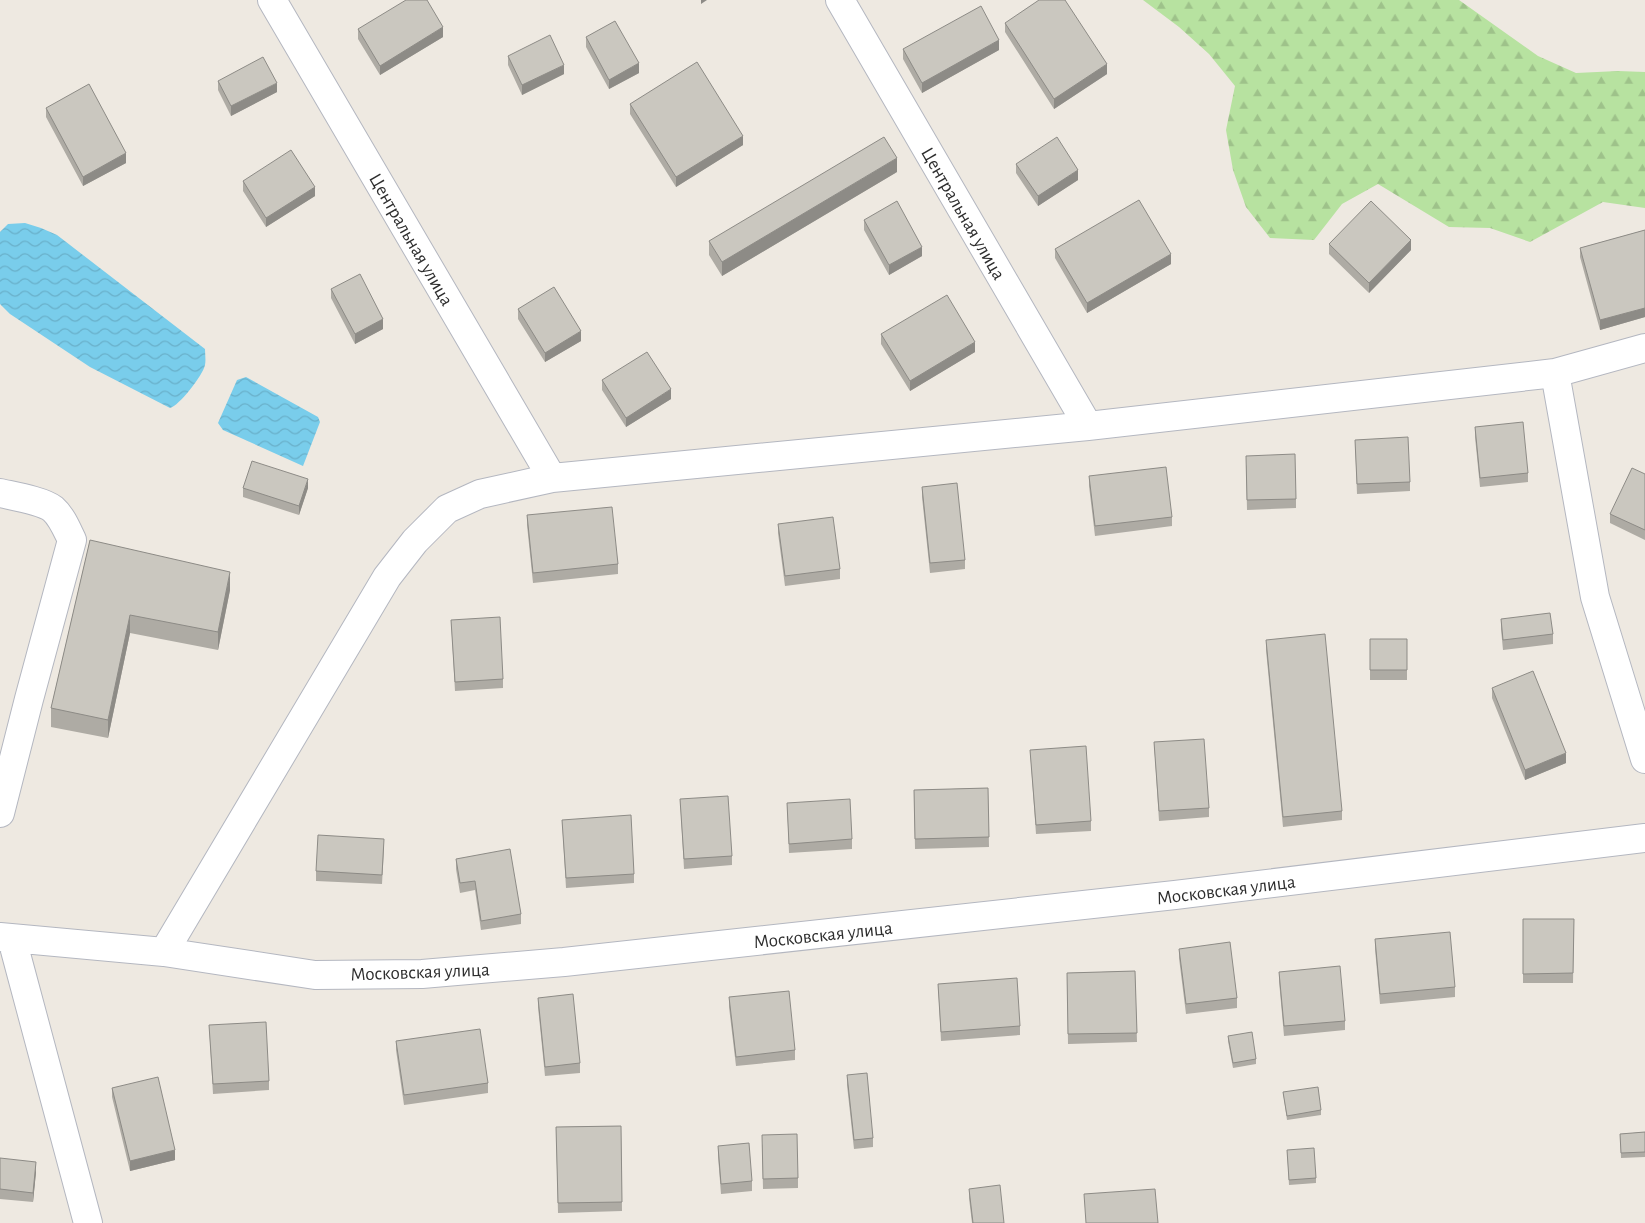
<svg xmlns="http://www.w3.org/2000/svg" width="1645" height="1223" viewBox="0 0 1645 1223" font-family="'Alegreya Sans',sans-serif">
  <defs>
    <pattern id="forest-firs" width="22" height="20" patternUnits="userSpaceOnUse" patternTransform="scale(1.25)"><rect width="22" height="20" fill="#b7e2a0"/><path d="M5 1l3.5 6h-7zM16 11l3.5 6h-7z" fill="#9ec28a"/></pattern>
    <pattern id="water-waves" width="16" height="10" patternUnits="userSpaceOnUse" patternTransform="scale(1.25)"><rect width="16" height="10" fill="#79cdeb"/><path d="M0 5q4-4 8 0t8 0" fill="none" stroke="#69b0ca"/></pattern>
  </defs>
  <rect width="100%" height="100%" fill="#eee9e1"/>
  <path fill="url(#forest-firs)" d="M1143 0H1459L1538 56 1576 73 1618 71 1645 72V208L1603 202 1530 242 1490 228 1449 227 1378 184 1342 204 1314 240 1270 238 1246 207 1233 170 1226 130 1235 86 1209 54 1179 27Z"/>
  <path fill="url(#water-waves)" d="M25 223 41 228 57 235 205 349C205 354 206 360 205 365 203 375 179 406 170 408L90 367 10 314 0 304V232L8 224Z
    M246 377 318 417 320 422 303 466 223 430 218 423 237 380Z"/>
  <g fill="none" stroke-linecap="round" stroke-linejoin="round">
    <defs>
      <path id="minor" d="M272 0 552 478
        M840 0 1088 426
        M1555 373 1595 597 1645 759
        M0 493C13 496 43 501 53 509 62 517 67 530 72 540L29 699 0 813
        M0 937 164 952 315 975 422 974 564 962 1175 895 1645 838
        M12 939 88 1223
        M164 952 387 577 415 541 447 509 480 494 552 478 1088 426 1555 373 1645 348"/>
    </defs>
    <use href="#minor" stroke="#b4b7c0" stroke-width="30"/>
    <use href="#minor" stroke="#fff" stroke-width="28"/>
  </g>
  <path fill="#aeaba4" d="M1005 23 1107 74 1054 109 1005 32Z
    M358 29 443 37 380 75 358 39Z
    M586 37 639 73 609 89 586 47Z
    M903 49 999 50 922 93 903 59Z
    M508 56 564 74 522 95 508 65Z
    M218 81 277 92 231 116 218 90Z
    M630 104 743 145 676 187 630 114Z
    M46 108 126 163 83 186 46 117Z
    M1016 164 1078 180 1038 206 1016 173Z
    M897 172 722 276 709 255V241Z
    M243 181 315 196 266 227 243 191Z
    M864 220 922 256 889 275 864 230Z
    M1645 230V317L1600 330 1580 257V248Z
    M1329 244 1411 250 1369 293 1329 254Z
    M1055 249 1171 264 1087 313 1055 258Z
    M331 289 383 329 355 344 331 298Z
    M518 309 581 341 545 362 518 319Z
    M881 334 975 352 910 391 881 344Z
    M602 380 671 399 626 427 602 390Z
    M1475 427 1528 473V482L1480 487 1475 437Z
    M1355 440 1410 482V491L1357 494Z
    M1246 465 1296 499V508L1247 510Z
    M1645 474V540L1610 523V514Z
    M1089 476 1172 517V526L1095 536 1089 486Z
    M922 487 965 560V569L930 573 922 497Z
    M243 488H308L299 515 243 497Z
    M527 515 618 564V574L533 583 527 525Z
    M778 524 840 569V579L785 586 778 533Z
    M90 540 230 590 218 650 130 633 108 738 51 727V708Z
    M1501 619 1553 634V644L1503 650 1501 629Z
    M451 620 503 679V688L455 691Z
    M1370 639H1407V680H1370Z
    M1266 640 1342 811V820L1283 827 1266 650Z
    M1492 688 1566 763 1525 780 1492 698Z
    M1154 742 1209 808V817L1159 821Z
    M1030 750 1091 821V831L1036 834Z
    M988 788 989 847 915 849 914 790Z
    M680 799 732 856V865L684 869Z
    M787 803 852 839V849L789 853Z
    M562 820 634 874V883L566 888Z
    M384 848 382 884 316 881V871Z
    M456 859 521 914V924L481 930 475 890 460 893 456 869Z
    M1523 919H1574L1573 983H1523Z
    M1375 939 1455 987V997L1380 1004 1375 949Z
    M1179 949 1237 998V1008L1186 1014 1179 958Z
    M1135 971 1137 1042 1068 1044 1067 973Z
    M1279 972 1345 1021V1030L1284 1036 1279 981Z
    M938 984 1020 1026V1035L941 1041Z
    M729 997 795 1050V1060L736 1066 729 1007Z
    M538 998 580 1063V1073L545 1076 538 1007Z
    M209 1025 269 1081V1090L213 1094Z
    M1228 1036 1256 1059V1064L1233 1068 1228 1041Z
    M396 1041 488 1083V1093L404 1105 396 1050Z
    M847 1075 873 1138V1147L854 1149 847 1085Z
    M112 1088 175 1160 130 1171 112 1097Z
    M1283 1092 1321 1110V1115L1287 1120Z
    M621 1126 622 1211 558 1213 556 1127Z
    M1645 1132V1157L1621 1158 1620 1134Z
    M762 1144 798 1178V1188L763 1189Z
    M718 1146 752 1181V1191L721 1194 718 1156Z
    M1287 1150 1316 1178V1183L1289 1185Z
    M0 1158 36 1172 33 1202 0 1199Z
    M969 1189 1004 1223H972L969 1198Z"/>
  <path fill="#8d8b86" d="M701 0H707L701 4Z
    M443 27V37L380 75V66Z
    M999 40V50L922 93V83Z
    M639 63V73L609 89V80Z
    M1107 64V74L1054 109V99Z
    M564 65V74L522 95V85Z
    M277 83V92L231 116V106Z
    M743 136V145L676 187V177Z
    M126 153V163L83 186V177Z
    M897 158V172L722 276V262Z
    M1078 170V180L1038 206V196Z
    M315 187V196L266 227V218Z
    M1411 240V250L1369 293V283Z
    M922 247V256L889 275V265Z
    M1171 254V264L1087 313V303Z
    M1645 308V317L1600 330V320Z
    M383 319V329L355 344V334Z
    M581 331V341L545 362V353Z
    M975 342V352L910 391V381Z
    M671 389V399L626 427V418Z
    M308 479V488L299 515V506Z
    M230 572V590L218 650V632Z
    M130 615V633L108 738V720Z
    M1566 753V763L1525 780V770Z
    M175 1150V1160L130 1171V1161Z
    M36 1162V1172L33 1202V1193Z"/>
  <path fill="#cac7bf" stroke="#8d8b86" d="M406 0H427L443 27 380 66 358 29Z
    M1039 0H1065L1107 64 1054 99 1005 23Z
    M981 6 999 40 922 83 903 49Z
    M615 21 639 63 609 80 586 37Z
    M550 35 564 65 522 85 508 56Z
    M263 57 277 83 231 106 218 81Z
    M697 62 743 136 676 177 630 104Z
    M89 84 126 153 83 177 46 108Z
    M884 137 897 158 722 262 709 241Z
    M1057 137 1078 170 1038 196 1016 164Z
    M291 150 315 187 266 218 243 181Z
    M1139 200 1171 254 1087 303 1055 249Z
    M897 201 922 247 889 265 864 220Z
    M1371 201 1411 240 1369 283 1329 244Z
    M1645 230V308L1600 320 1580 248Z
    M360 274 383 319 355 334 331 289Z
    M554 287 581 331 545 353 518 309Z
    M947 295 975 342 910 381 881 334Z
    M647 352 671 389 626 418 602 380Z
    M1523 422 1528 473 1480 478 1475 427Z
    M1408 437 1410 482 1357 484 1355 440Z
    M1295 454 1296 499 1247 500 1246 456Z
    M252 461 308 479 299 506 243 488Z
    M1166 467 1172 517 1095 526 1089 476Z
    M1632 468 1645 474V530L1610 514Z
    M957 483 965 560 930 563 922 487Z
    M612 507 618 564 533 573 527 515Z
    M833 517 840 569 785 576 778 524Z
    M90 540 230 572 218 632 130 615 108 720 51 708Z
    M1550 613 1553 634 1503 640 1501 619Z
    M500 617 503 679 455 682 451 620Z
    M1325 634 1342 811 1283 817 1266 640Z
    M1370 639H1407V670H1370Z
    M1533 671 1566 753 1525 770 1492 688Z
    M1204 739 1209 808 1159 811 1154 742Z
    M1086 746 1091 821 1036 825 1030 750Z
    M988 788 989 837 915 839 914 790Z
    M728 796 732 856 684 859 680 799Z
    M850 799 852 839 789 844 787 803Z
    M631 815 634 874 566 878 562 820Z
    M318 835 384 839 382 875 316 871Z
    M510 849 521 914 481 921 475 881 460 883 456 859Z
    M1523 919H1574L1573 973 1523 974Z
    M1450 932 1455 987 1380 994 1375 939Z
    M1230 942 1237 998 1186 1004 1179 949Z
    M1340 966 1345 1021 1284 1026 1279 972Z
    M1135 971 1137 1033 1068 1034 1067 973Z
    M1017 978 1020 1026 941 1032 938 984Z
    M789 991 795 1050 736 1057 729 997Z
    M573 994 580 1063 545 1067 538 998Z
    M266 1022 269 1081 213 1084 209 1025Z
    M480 1029 488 1083 404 1095 396 1041Z
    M1252 1032 1256 1059 1233 1063 1228 1036Z
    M867 1073 873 1138 854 1140 847 1075Z
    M158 1077 175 1150 130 1161 112 1088Z
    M1318 1087 1321 1110 1287 1116 1283 1092Z
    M621 1126 622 1202 558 1203 556 1127Z
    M1645 1132V1152L1621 1153 1620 1134Z
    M797 1134 798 1178 763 1179 762 1135Z
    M749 1143 752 1181 721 1184 718 1146Z
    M1314 1148 1316 1178 1289 1180 1287 1150Z
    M0 1158 36 1162 33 1193 0 1189Z
    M1000 1185 1004 1223H973L969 1189Z
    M1155 1189 1158 1223H1086L1084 1194Z"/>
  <g text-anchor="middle" stroke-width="4" stroke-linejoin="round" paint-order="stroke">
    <g font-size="19" fill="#2e2e2e" stroke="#fff">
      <text transform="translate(964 213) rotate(60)" y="7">Центральная улица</text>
      <text transform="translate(412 239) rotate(60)" y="7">Центральная улица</text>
      <text transform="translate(1226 889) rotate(-7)" y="7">Московская улица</text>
      <text transform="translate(823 934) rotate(-6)" y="7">Московская улица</text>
      <text transform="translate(420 971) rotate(-2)" y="7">Московская улица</text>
    </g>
  </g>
</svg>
